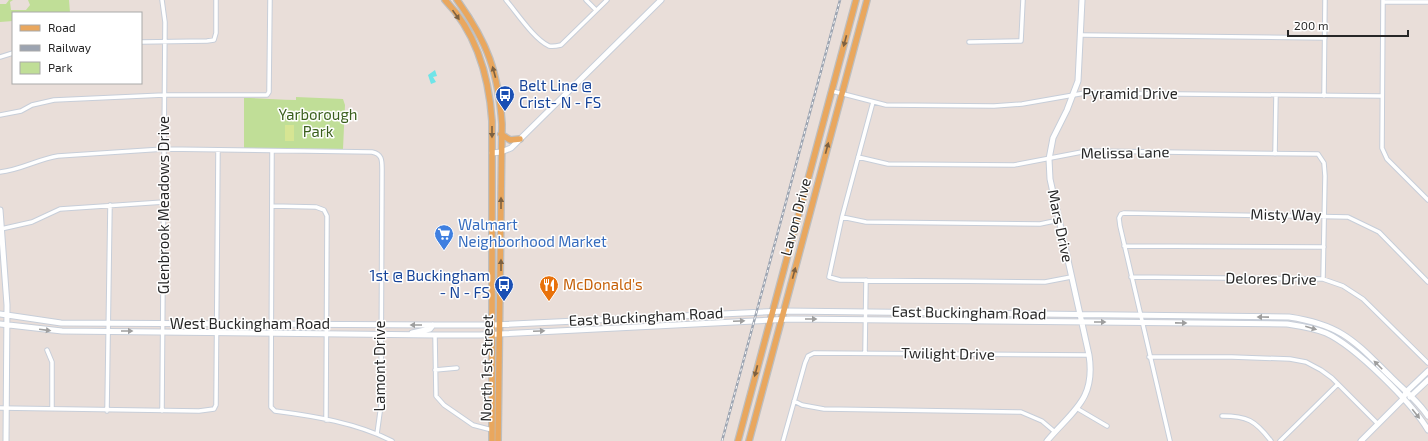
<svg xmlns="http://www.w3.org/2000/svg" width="1428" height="441" viewBox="0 0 1428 441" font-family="'Exo 2',sans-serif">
  <rect width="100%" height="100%" fill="#e9ded9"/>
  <path fill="#c0de97" d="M9 0H13L10 2 11 10H26L30 5 28 0H69L70 13H13V21L0 22V4H6Z
    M296 97 343 99 345 105 343 149 244 148V98C263 98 278 100 296 100Z"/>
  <path fill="#d6e593" d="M285 125H294V141H285Z"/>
  <path fill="#6fe4e8" d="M435 70 437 76 433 77 436 82 431 84 428 75Z"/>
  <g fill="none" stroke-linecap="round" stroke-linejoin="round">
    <defs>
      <path id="street" d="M162 0 165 22 162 411
        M506 0C517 13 534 39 549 46 553 47 557 46 561 45L607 0
        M586 0 596 10
        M1383 0 1382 148 1387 159 1428 200
        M1383 2H1428
        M1081 35 1325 38
        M141 42 207 41 214 40 216 33V0
        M969 42 1021 41 1023 0
        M0 57 13 53
        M832 91 886 105 994 106 1022 104 1085 93 1382 96
        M1324 96 1325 0
        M873 102 842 217 829 277 840 280 1045 282 1071 277
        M0 115 21 111 32 105 54 100 164 95H267L269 92 270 0
        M272 152 271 407 275 411C314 416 357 423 392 441
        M1275 154 1276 95
        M858 157 888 164 1014 165 1087 151 1318 154 1324 163 1325 176 1323 279
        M0 172C21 170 38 159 58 156L164 149 372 152C382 154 382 160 382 169L381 405 377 434
        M272 206 316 207 324 210 327 216 326 420
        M842 217 866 222 1040 224 1059 220
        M1 229 32 222 60 209 164 202
        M1124 246 1324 247
        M1131 277 1323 279 1343 286 1363 299 1428 363
        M435 335 436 396 444 405 473 425 492 430
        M47 350 52 362V409
        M865 353 866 280
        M1149 357H1232L1290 359 1306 362 1321 370 1332 378 1378 424
        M435 370 457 368
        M794 401 802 405 824 409 1021 412 1042 421 1055 432
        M0 408 199 411 214 409 216 405 218 150
        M1078 409 1107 426
        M107 411 110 205
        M1222 416C1247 416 1255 420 1271 441
        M783 441 805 363 808 356 814 353 1089 355
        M1170 441 1120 226 1119 218 1121 214 1124 213 1348 217 1379 232 1428 282
        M1280 441 1338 384"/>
      <path id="secondary" d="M492 153 501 152 511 148 661 0
        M0 210 7 305 6 441
        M0 314 61 323 435 325H492L784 311 1289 317C1343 325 1355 342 1392 378 1404 390 1418 401 1428 416
        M0 324 62 331 435 335H480L791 319 1287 324C1300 326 1314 328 1326 333 1355 346 1412 403 1428 430
        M412 333 430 329 433 325
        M1410 397 1428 380
        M1047 441C1072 411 1096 400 1089 355L1050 179 1049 159 1053 138 1067 110 1078 81 1082 0
        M1361 441 1403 399 1406 392 1428 371"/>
      <path id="primary" d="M445 0C477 33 489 77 492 121V441
        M457 0C488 43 498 72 502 124L498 441
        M501 134 510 140 520 139
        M738 441 856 0
        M749 441 867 0"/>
    </defs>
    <use href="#street" stroke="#c7ced9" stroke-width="5.5"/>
    <use href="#secondary" stroke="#c7ced9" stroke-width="7"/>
    <use href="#primary" stroke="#bebebe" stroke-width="8"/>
    <use href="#street" stroke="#fff" stroke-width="3.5"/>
    <use href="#secondary" stroke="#fff" stroke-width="5"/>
    <use href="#primary" stroke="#e9a75e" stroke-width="5.5"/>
    <defs>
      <path id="rail" d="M722 441 840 0"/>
    </defs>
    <use href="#rail" stroke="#9ca4b1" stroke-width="2.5"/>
    <use href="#rail" stroke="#fff" stroke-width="1" stroke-dasharray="3" stroke-linecap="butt"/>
  </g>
  <defs><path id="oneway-solid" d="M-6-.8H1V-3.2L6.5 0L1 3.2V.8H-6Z"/></defs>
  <g fill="#7e6140">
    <use href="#oneway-solid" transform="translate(456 15) rotate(55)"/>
    <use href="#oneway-solid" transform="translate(845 41) rotate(105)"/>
    <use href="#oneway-solid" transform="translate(494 72) rotate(-105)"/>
    <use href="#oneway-solid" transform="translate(492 132) rotate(90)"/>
    <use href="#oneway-solid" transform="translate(827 148) rotate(-75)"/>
    <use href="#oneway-solid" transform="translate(501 203) rotate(-90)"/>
    <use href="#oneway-solid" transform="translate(501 265) rotate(-90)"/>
    <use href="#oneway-solid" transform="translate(794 273) rotate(-75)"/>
    <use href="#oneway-solid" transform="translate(756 371) rotate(105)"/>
  </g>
  <g fill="#9e9e9e">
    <use href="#oneway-solid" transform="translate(1263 317) rotate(-179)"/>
    <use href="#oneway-solid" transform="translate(811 319)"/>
    <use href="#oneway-solid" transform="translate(739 321) rotate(-2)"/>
    <use href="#oneway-solid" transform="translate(1100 322)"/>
    <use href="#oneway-solid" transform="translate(1181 323) rotate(1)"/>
    <use href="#oneway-solid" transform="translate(416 325) rotate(180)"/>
    <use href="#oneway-solid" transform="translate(1311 328) rotate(16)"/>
    <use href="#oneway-solid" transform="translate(45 330) rotate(7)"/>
    <use href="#oneway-solid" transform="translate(127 331)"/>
    <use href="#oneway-solid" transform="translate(539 331) rotate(-3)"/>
    <use href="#oneway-solid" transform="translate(1378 365) rotate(-135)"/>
    <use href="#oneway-solid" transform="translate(1416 414) rotate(51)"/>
  </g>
  <defs>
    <symbol id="bus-pin" viewBox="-11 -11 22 30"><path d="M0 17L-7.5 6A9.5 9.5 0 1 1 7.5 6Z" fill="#1a4fb4" stroke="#fff"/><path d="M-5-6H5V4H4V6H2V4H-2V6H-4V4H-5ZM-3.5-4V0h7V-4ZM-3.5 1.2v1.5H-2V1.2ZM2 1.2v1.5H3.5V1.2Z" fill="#fff"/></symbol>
    <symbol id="supermarket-pin" viewBox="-11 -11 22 30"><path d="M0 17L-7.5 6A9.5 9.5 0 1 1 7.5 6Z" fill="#3f7fe0" stroke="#fff"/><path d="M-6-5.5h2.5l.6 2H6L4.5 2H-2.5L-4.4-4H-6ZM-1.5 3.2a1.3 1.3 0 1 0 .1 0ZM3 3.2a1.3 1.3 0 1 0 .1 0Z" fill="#fff"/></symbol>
    <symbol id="restaurant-pin" viewBox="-11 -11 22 30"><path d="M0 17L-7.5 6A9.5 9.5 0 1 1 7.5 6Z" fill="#e8710a" stroke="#fff"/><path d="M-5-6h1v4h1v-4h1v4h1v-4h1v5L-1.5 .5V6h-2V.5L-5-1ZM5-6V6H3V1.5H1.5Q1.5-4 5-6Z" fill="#fff"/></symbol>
  </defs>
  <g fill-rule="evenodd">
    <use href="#bus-pin" x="494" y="84" width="22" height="30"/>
    <use href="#supermarket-pin" x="433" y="223" width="22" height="30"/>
    <use href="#bus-pin" x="493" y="274" width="22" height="30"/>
    <use href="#restaurant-pin" x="538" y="274" width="22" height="30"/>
  </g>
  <g text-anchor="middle" stroke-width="3" stroke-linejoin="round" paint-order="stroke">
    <g font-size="15" fill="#164399" stroke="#fff" text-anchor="start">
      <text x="519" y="91">Belt Line @<tspan x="519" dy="17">Crist- N - FS</tspan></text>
      <text x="490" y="281" text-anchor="end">1st @ Buckingham<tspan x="490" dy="17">- N - FS</tspan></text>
    </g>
    <g font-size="15" fill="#272727" stroke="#fff">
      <text x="1130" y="99">Pyramid Drive</text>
      <text transform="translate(1125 153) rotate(-1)" y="5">Melissa Lane</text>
      <text transform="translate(164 205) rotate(-90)" y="5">Glenbrook Meadows Drive</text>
      <text transform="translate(1286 215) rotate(1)" y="5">Misty Way</text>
      <text transform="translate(796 217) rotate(-75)" y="5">Lavon Drive</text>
      <text transform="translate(1060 226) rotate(78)" y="5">Mars Drive</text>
      <text transform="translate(1271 279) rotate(1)" y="5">Delores Drive</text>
      <text transform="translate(969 313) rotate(1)" y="5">East Buckingham Road</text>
      <text transform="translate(646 317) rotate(-3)" y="5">East Buckingham Road</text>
      <text x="250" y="329">West Buckingham Road</text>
      <text transform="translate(948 354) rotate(1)" y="5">Twilight Drive</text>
      <text transform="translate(380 366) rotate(-90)" y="5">Lamont Drive</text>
      <text transform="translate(487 368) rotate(-89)" y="5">North 1st Street</text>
    </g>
    <g font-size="15" fill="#3a5f1c" stroke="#fff">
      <text x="318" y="120">Yarborough<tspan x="318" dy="17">Park</tspan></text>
    </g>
    <g font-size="15" fill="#366cbe" stroke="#fff" text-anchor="start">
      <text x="458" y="230">Walmart<tspan x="458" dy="17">Neighborhood Market</tspan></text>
    </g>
    <g font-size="15" fill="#c56008" stroke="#fff" text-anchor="start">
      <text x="563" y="290">McDonald's</text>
    </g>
  </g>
  <rect x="12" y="12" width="130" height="72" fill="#ffffff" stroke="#a9a9a9"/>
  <rect x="20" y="25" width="20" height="6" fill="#e9a75e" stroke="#a9a9a9"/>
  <text x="48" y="32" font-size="12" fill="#272727">Road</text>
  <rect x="20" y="45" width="20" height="6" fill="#9ca4b1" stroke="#a9a9a9"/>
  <text x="48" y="52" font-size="12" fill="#272727">Railway</text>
  <rect x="20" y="62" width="20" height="12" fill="#c0de97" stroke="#a9a9a9"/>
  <text x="48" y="72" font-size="12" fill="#272727">Park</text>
  <path d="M1288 30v6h120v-6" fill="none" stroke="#272727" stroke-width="2"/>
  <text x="1294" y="30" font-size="12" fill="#272727" stroke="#ffffff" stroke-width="3" paint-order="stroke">200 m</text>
</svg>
